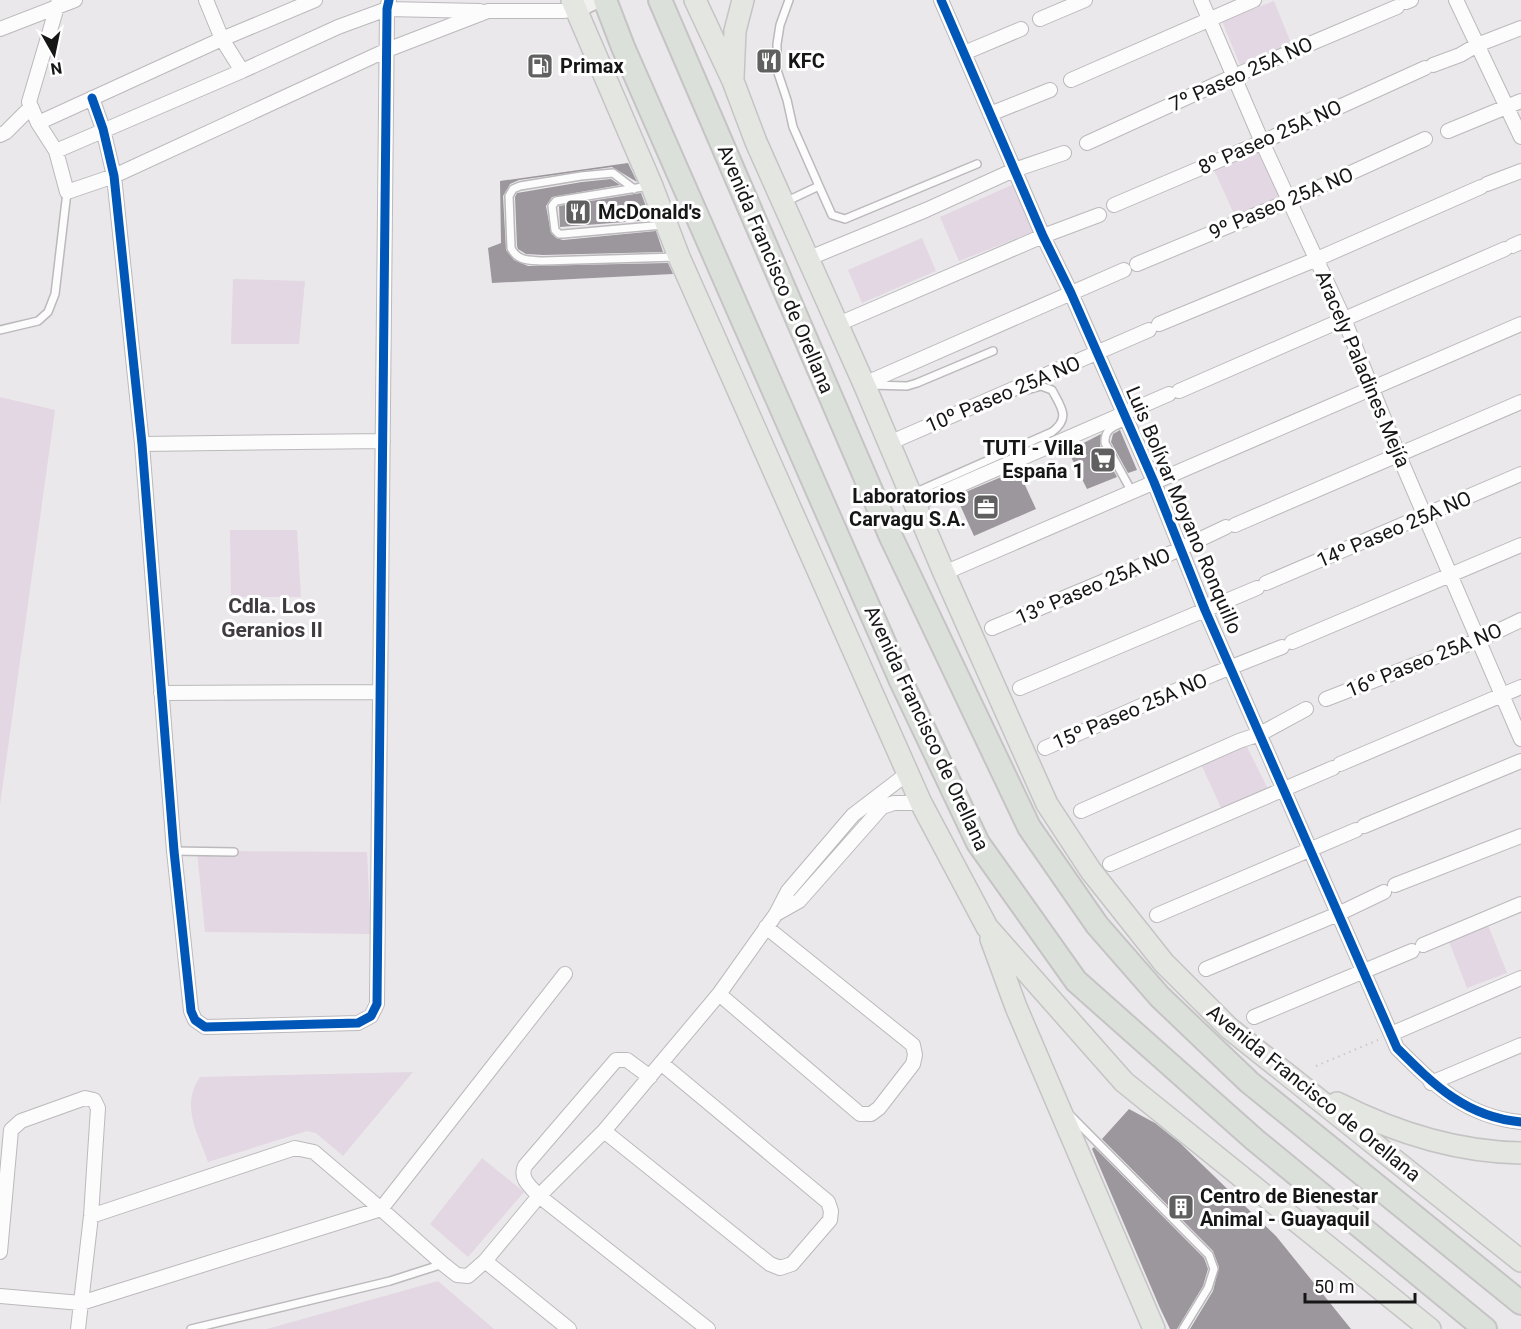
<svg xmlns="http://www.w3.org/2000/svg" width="1521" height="1329" viewBox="0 0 1521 1329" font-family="Roboto,sans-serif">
  <rect width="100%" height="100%" fill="#ebe8eb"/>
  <path fill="#e2d7e2" d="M1274 1 1291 43 1240 65 1222 21Z
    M1263 150 1283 195 1235 216 1214 170Z
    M1014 184 1035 231 959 261 940 217Z
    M922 238 936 271 862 303 848 270Z
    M233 279 305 281 299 344H231Z
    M0 397 55 410 0 805Z
    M230 530H297L301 597H231Z
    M1245 743 1268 789 1222 810 1201 764Z
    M197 851 367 852 371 934 205 932Z
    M1488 925 1507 973 1467 988 1448 939Z
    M413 1072 343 1156 316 1133 307 1131 208 1162C198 1133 180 1106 200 1077Z
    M482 1158 524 1192 468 1257 430 1224Z
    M438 1281 494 1329H267Z"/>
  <path fill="#9c979c" d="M628 163 637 182 612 167 519 180 510 184 503 196 506 250 514 260 528 266 668 263 673 274 492 283 488 248 501 243 500 181Z
    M611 179 620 185 552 197 546 206 551 233 556 238 563 240 656 231 663 252 543 255 526 254 518 249 517 246 515 197 517 193 582 182Z
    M641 193 651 220 560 227 559 206Z
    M1120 430 1137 470 1128 473 1111 442 1113 434Z
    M1101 434 1100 446 1117 477 1087 489 1068 451Z
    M1018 470 1036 509 974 536 956 496Z
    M1129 1109 1155 1123 1180 1143 1276 1236 1351 1329H1190L1213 1291 1219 1267 1213 1251 1102 1139Z
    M1094 1147 1204 1258 1208 1269 1203 1286 1177 1329H1170L1160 1308 1092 1149Z"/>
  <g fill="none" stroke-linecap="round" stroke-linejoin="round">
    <defs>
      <path id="service" d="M649 186 556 201 552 206 555 230 559 234H563L663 225
        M819 186 832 215 845 219 977 164
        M634 189 613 173 581 176 520 186 513 189 509 196 511 248C518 262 530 260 543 261L677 257
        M785 202 819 186 793 127 787 100 777 70V44L780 25 789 0
        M0 330 38 321 48 312 55 294 67 192
        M870 385 907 386 917 383 993 351
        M1127 421C1115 426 1104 428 1105 443L1132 492
        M914 493 1052 432C1071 418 1061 407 1052 390L1041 386 1027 390
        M174 851 234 852
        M1071 1116 1209 1255 1214 1269 1208 1288 1183 1329
        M191 1329 390 1281 443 1264"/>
      <path id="minor" d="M59 0 29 102 38 123 56 151 67 192 114 176 387 50 488 11H563L576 9
        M206 0 222 39 242 71
        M941 0 1043 236 1071 293 1154 482 1205 610 1397 1048C1434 1085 1466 1117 1521 1122
        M1201 0 1262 142 1344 319 1399 456 1521 739
        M1456 0 1521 137
        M1406 2 1411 0
        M1040 19 1085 0
        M0 29 75 0
        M964 53 1021 29
        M1433 65 1460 55 1477 45 1521 28
        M1071 80 1254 0
        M92 98 103 129 114 176 142 444 174 851 191 1011 195 1020 205 1027 358 1023 371 1016 377 1004 387 9 389 0
        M990 114 1050 90
        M38 123 222 39 315 0
        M1448 131 1521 101
        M0 135 6 132 30 108
        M1087 143 1234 76 1397 7
        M56 151 242 71 338 27 387 9 480 11
        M1487 184 1521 171
        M1114 205 1262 142 1425 68
        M1512 246 1521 242
        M807 259 926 210 1014 170 1064 153
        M1137 264 1289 201 1425 139
        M1159 324 1317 259 1481 187
        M836 325 1043 236 1099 215
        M864 384 1124 270
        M1179 391 1505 249
        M889 443 1149 330
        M142 444 383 441
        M916 504 1169 394
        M1235 525 1521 402
        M944 573 1521 324
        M1266 583 1521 474
        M992 628 1169 554 1226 527
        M1292 642 1521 545
        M1020 688 1257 588
        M161 693 380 692
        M1326 699 1479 640 1521 620
        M1045 748 1214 674 1282 647
        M1340 764 1521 687
        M1081 811 1239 741 1260 734 1306 709
        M1364 826 1521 761
        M1110 864 1333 768
        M1395 885 1521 836
        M776 914 799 901 882 807 894 803H921
        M1157 915 1356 830
        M1423 945 1521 904
        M1206 969 1338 914 1384 892
        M719 994 860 1114H871L879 1108 913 1064 915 1055 913 1045 766 927
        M1254 1017 1412 951
        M1391 1034 1521 978
        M650 1077 627 1060H616L525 1166C519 1179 531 1187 539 1196L708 1329
        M1431 1083 1521 1045
        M604 1131 770 1264 780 1268 792 1264 830 1220 831 1211 828 1202 661 1063
        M91 1216 295 1148 314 1152 381 1209 443 1264 457 1275 468 1276 485 1261 539 1196 604 1131 719 994 776 914 788 891 853 815 908 773
        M0 1252 11 1130 21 1121 85 1098 94 1100 98 1108 91 1216 78 1329
        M485 1261 569 1329
        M0 1296 81 1303 381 1209 565 974"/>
      <path id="secondary" d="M576 9 594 0"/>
      <path id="primary" d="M572 0 652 186 679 257 921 803 987 927 1124 1082 1430 1329
        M695 0 733 81 756 142 864 384 944 573 1047 804 1091 871 1164 963 1229 1028 1521 1261
        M733 78 735 31 743 0
        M991 939 1016 1007 1154 1329
        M1337 1103C1394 1132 1457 1152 1521 1153"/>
      <path id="trunk" d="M605 0 623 47 901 681 978 843 1076 981 1255 1140 1485 1329
        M660 0 891 537 1029 827 1097 925 1160 997 1249 1082 1521 1303"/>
    </defs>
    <use href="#service" stroke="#bbb9bb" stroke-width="10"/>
    <use href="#minor" stroke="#bbb9bb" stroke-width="16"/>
    <use href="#secondary" stroke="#bbb9bb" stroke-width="21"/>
    <use href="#primary" stroke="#c5c4c5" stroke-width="24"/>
    <use href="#trunk" stroke="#c5c4c5" stroke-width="26"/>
    <path stroke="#c8c8c8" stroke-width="2" stroke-dasharray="1.5 4.5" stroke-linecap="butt" d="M1316 1066 1378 1040"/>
    <use href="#service" stroke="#fcfcfc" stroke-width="7"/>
    <use href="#minor" stroke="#fcfcfc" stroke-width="14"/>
    <use href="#secondary" stroke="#f0f1ef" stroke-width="18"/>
    <use href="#primary" stroke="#e4e6e2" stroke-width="21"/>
    <use href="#trunk" stroke="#dce0da" stroke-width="22"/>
    <defs>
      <path id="cycleway" d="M941 0 1043 236 1071 293 1154 482 1205 610 1397 1048C1434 1085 1466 1117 1521 1122
        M92 98 103 129 114 176 142 444 174 851 191 1011 195 1020 205 1027 358 1023 371 1016 377 1004 387 9 389 0"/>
    </defs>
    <use href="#cycleway" stroke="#fff" stroke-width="13"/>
    <use href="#cycleway" stroke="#0057b8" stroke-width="9"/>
  </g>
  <defs>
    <symbol id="restaurant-square" viewBox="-11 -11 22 22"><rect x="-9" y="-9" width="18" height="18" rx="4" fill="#616061" stroke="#fff"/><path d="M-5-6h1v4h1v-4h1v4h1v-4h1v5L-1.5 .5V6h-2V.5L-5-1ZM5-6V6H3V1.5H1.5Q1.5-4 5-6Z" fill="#fff"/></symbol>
    <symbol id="fuel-square" viewBox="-11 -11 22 22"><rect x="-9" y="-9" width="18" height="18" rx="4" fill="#616061" stroke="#fff"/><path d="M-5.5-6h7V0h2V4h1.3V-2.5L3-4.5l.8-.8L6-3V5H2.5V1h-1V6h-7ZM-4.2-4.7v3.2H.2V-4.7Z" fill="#fff"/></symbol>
    <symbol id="supermarket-square" viewBox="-11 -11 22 22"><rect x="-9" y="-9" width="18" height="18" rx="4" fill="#616061" stroke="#fff"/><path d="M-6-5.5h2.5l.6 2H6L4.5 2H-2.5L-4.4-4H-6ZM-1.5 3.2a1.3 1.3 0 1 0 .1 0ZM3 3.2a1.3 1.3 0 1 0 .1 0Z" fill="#fff"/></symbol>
    <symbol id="office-square" viewBox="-11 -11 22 22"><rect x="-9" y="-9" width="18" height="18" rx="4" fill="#616061" stroke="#fff"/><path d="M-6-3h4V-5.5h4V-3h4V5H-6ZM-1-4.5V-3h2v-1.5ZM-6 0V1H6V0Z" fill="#fff"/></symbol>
    <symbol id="building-square" viewBox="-11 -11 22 22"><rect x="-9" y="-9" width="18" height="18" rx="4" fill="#616061" stroke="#fff"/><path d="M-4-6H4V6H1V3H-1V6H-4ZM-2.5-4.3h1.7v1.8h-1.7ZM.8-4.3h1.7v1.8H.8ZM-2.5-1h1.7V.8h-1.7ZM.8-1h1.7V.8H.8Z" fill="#fff"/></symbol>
  </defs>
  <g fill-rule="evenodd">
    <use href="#restaurant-square" x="754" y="46" width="30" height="30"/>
    <use href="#fuel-square" x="525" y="51" width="30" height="30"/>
    <use href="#restaurant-square" x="563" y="197" width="30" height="30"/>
    <use href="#supermarket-square" x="1088" y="445" width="30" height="30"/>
    <use href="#office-square" x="971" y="492" width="30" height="30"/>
    <use href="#building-square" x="1166" y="1192" width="30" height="30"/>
  </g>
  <g text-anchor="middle" stroke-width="6" stroke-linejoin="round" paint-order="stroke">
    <g font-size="20" font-weight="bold" fill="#171617" stroke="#fff" text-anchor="start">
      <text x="788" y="68">KFC</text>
      <text x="560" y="73">Primax</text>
      <text x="598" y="219">McDonald's</text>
      <text x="1084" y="455" text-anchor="end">TUTI - Villa<tspan x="1084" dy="23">España 1</tspan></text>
      <text x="966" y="503" text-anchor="end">Laboratorios<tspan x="966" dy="23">Carvagu S.A.</tspan></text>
      <text x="1200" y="1203">Centro de Bienestar<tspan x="1200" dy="23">Animal - Guayaquil</tspan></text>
    </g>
    <g font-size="20" fill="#171617" stroke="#fff">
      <text transform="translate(1241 74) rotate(-24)" y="7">7º Paseo 25A NO</text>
      <text transform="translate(1270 137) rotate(-24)" y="7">8º Paseo 25A NO</text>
      <text transform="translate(1281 203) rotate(-23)" y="7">9º Paseo 25A NO</text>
      <text transform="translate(776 269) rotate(67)" y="7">Avenida Francisco de Orellana</text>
      <text transform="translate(1363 369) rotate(67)" y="7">Aracely Paladines Mejía</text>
      <text transform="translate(1003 394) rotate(-23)" y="7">10º Paseo 25A NO</text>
      <text transform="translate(1184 510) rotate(67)" y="7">Luis Bolívar Moyano Ronquillo</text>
      <text transform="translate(1394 529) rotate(-23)" y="7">14º Paseo 25A NO</text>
      <text transform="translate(1093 586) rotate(-23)" y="7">13º Paseo 25A NO</text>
      <text transform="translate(1424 660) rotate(-22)" y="7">16º Paseo 25A NO</text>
      <text transform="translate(1130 711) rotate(-23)" y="7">15º Paseo 25A NO</text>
      <text transform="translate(927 728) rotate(65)" y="7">Avenida Francisco de Orellana</text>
      <text transform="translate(1314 1093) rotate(39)" y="7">Avenida Francisco de Orellana</text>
    </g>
    <g font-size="21" font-weight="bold" fill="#3f3b3e" stroke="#fff">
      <text x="272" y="613">Cdla. Los<tspan x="272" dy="24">Geranios II</tspan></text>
    </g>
  </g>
  <g transform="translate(54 54) rotate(171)" stroke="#ffffff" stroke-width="4.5" paint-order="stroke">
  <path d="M0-4.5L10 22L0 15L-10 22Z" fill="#171617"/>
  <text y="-9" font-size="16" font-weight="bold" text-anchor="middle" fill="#171617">N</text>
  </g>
  <path d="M1305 1293v9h110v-9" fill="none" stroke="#171617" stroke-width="3"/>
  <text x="1314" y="1293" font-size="18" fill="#171617" stroke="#ffffff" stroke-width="4.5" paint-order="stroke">50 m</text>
</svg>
